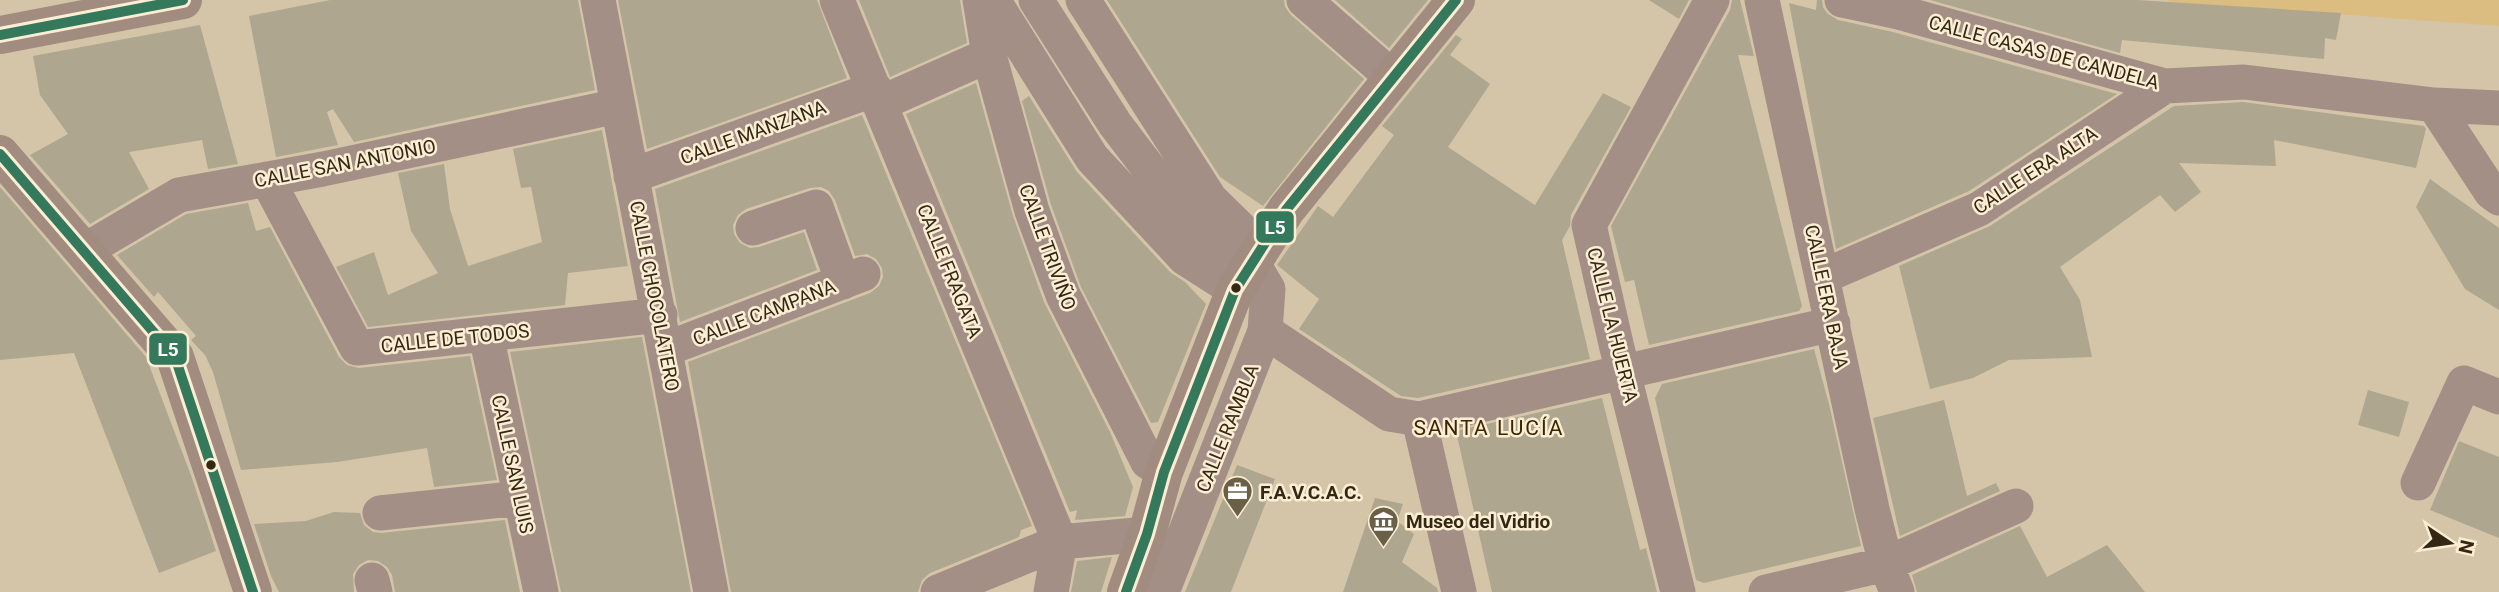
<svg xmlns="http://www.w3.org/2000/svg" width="2499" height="592" viewBox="0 0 2499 592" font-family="Roboto,sans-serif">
  <rect width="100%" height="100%" fill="#d4c5a9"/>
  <path fill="#dbbd82" d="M2168 0H2499V26L2169 2Z"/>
  <path fill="#aea68f" d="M330 0H578L595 90 354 142 333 109 327 112 338 145 276 157 249 16Z
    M618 0H817L847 78 647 149Z
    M859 0H960L967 43 890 77Z
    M1107 0H1284L1285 7 1291 15 1364 79 1263 206 1220 177Z
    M1335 0H1428L1389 48Z
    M1649 0H1689L1679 19Z
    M1732 0H1740L1754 56 1738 55 1802 306 1799 311 1649 345 1634 280 1625 282 1611 226 1730 10Z
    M1817 0H1822L1823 7 1828 14 1838 20 1893 32 2117 94 1969 191 1836 249 1789 3 1816 10Z
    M1930 0H2137L2341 13 2336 40 2325 38 2324 59 2122 40 2120 53Z
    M200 25 238 164 208 169 202 140 129 152 149 189 90 224 30 155 68 134 40 95 33 56Z
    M1456 35 1462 39 1450 55 1490 84 1448 147 1535 205 1603 93 1631 107 1571 215 1570 226 1562 240 1590 359 1418 398 1401 396 1299 329 1319 299 1277 265 1318 206 1333 217 1394 135 1382 126Z
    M976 83 1013 216 1044 302 1110 432 1133 487 1125 516 1075 520 1077 510 1070 512 906 114Z
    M1029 96 1077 172 1170 272 1185 282 1206 304 1158 422 1151 423 1081 287 1051 205 1022 101Z
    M2243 102 2424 126 2426 129 2416 168 2274 140 2276 166 2179 163 2201 192 2175 212 2160 195 2060 267 2080 300 2092 357 2009 360 1973 378 1930 389 1899 266 1990 226 2174 106Z
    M862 115 1032 526 1021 530 1019 537 930 573 922 580 918 592H731L688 362 870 293 879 286 883 277 882 268 876 259 867 254 855 256 835 200 829 191 821 187 810 188 746 209 738 215 733 225 734 234 740 243 750 248 759 247 804 232 817 270 680 322 655 189Z
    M602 130 628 266 568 273 565 305 368 327 336 267 374 252 388 295 438 273 411 231 398 173 444 164 450 209 468 266 542 242 531 187 521 188 513 149Z
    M2430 179 2499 228V310L2465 289 2416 207Z
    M0 187 146 357 192 478 216 551 159 573 74 353 0 360Z
    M248 203 256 231 270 227 339 357 347 365 359 368 470 356 497 480 434 487 427 448 337 462 241 470 213 372 205 355 191 340 196 336 158 292 154 297 117 255 186 214Z
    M642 337 691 592H561L510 352Z
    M1814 349 1829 404 1861 546 1704 583 1696 580 1655 398 1662 384Z
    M2368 390 2409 402 2399 437 2358 425Z
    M1602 398 1640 550 1646 548 1657 592H1492L1456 431Z
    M1944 400 1967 496 1996 483 2000 491 1900 536 1873 418Z
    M2459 441 2499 457V538L2430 510Z
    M1237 465 1275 479 1231 592H1185Z
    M1375 498 1403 504 1397 521 1414 534 1402 562 1437 588 1438 592H1343Z
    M334 512 360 513 364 525 373 532 381 533 505 520 520 592H395L392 575 387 567 378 561 368 560 359 565 353 574 354 592H279L271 576 254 524 306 521Z
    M2020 526 2047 577 2107 545 2145 592H1917L1912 575Z
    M1112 557 1101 592H1071L1077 561Z"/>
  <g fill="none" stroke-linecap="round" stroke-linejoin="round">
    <path stroke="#a48f86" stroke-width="35" d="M598 0 711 592
      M837 0 1060 542 1051 592
      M980 0 989 55 1032 211 1063 295 1148 462 1164 472
      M993 0 1092 158 1185 258 1235 290
      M1036 0 1115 124 1195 229 1259 274 1268 289 1265 331 1162 592
      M1083 0 1210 199 1260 248
      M1304 0 1392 77
      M1762 0 1872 509 1886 564 1897 592
      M1842 0 1898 12 2165 86 2244 82 2434 105 2499 108
      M881 103 989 55
      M2434 105 2491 192 2499 198
      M631 176 875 89
      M267 179 357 348 660 315
      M753 228 816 207 843 282
      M84 251 179 195 323 169 618 106
      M1822 277 1979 209 2165 86
      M1265 331 1389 414 1419 419 1833 324
      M486 335 541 592
      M666 349 863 274
      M1419 419 1459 592
      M2418 483 2464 383 2499 397
      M380 513 520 498
      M372 580 375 592
      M938 592 1060 542 1147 534
      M1678 592 1617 348 1589 225 1712 0
      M1766 592 1886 564 2016 506"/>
    <path stroke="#a28c80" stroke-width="38" d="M0 35 183 0
      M0 154 175 357 253 592
      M1126 592 1147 534 1164 472 1235 290 1286 210 1456 0"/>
    <defs>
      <path id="bus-1" d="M0 35 183 0
        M0 154 175 357 253 592
        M1126 592 1147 534 1164 472 1235 290 1286 210 1456 0"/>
    </defs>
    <use href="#bus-1" stroke="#fceed4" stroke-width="16"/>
    <use href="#bus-1" stroke="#34795c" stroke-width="10"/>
  </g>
  <defs>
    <symbol id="office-pin" viewBox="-11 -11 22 30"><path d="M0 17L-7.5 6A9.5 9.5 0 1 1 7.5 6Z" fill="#6b5f48" stroke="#fceed4"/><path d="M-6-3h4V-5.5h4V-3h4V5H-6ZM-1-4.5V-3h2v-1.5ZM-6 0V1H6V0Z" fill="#fff"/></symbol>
    <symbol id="museum-pin" viewBox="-11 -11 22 30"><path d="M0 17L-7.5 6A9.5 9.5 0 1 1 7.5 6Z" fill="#6b5f48" stroke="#fceed4"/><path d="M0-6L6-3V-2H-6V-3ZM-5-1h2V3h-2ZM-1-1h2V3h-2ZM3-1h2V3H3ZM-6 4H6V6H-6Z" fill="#fff"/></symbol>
  </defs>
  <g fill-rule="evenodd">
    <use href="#office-pin" x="1220" y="474" width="35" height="47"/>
    <use href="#museum-pin" x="1366" y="504" width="35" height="47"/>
  </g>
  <g fill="#332813" stroke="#fceed4" stroke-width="2.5">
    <circle cx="1236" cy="288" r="6"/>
    <circle cx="211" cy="465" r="6"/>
  </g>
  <g text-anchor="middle" stroke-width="5" stroke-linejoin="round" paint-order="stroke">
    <g font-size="19" fill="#332813" stroke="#fceed4">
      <text transform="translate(2044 52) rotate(15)" y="7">CALLE CASAS DE CANDELA</text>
      <text transform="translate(753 132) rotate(-20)" y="7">CALLE MANZANA</text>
      <text transform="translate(345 163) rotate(-11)" y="7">CALLE SAN ANTONIO</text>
      <text transform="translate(2035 170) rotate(-33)" y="7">CALLE ERA ALTA</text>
      <text transform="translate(1048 247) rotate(70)" y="7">CALLE TRIVIÑO</text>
      <text transform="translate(950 271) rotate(68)" y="7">CALLE FRAGATA</text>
      <text transform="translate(655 296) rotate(79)" y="7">CALLE CHOCOLATERO</text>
      <text transform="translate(1827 297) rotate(78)" y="7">CALLE ERA BAJA</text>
      <text transform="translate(764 312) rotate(-21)" y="7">CALLE CAMPANA</text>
      <text transform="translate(1613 325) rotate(76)" y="7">CALLE LA HUERTA</text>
      <text transform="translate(455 338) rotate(-6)" y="7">CALLE DE TODOS</text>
      <text transform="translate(1227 428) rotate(-68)" y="7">CALLE RAMBLA</text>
      <text transform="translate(513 464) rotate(78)" y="7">CALLE SAN LUIS</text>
    </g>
    <g font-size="19" font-weight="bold" fill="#332813" stroke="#fceed4" text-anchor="start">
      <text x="1260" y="499">F.A.V.C.A.C.</text>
      <text x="1406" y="528">Museo del Vidrio</text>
    </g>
    <g font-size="21" letter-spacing="2" fill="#382700" stroke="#fceed4">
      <text x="1489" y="435">SANTA LUCÍA</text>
    </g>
  </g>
  <g stroke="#fceed4" stroke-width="2.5">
    <rect x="1255" y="210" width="40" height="34" rx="7" fill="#34795c"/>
    <rect x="148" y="332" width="40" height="34" rx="7" fill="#34795c"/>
  </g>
  <g font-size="19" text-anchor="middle" font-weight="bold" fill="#fff">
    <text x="1275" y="234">L5</text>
    <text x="168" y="356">L5</text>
  </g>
  <g transform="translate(2450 543) rotate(103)" stroke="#fceed4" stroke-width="5" paint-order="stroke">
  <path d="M0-5L12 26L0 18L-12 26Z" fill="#332813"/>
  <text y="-10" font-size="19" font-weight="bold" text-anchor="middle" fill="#332813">N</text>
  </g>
</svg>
